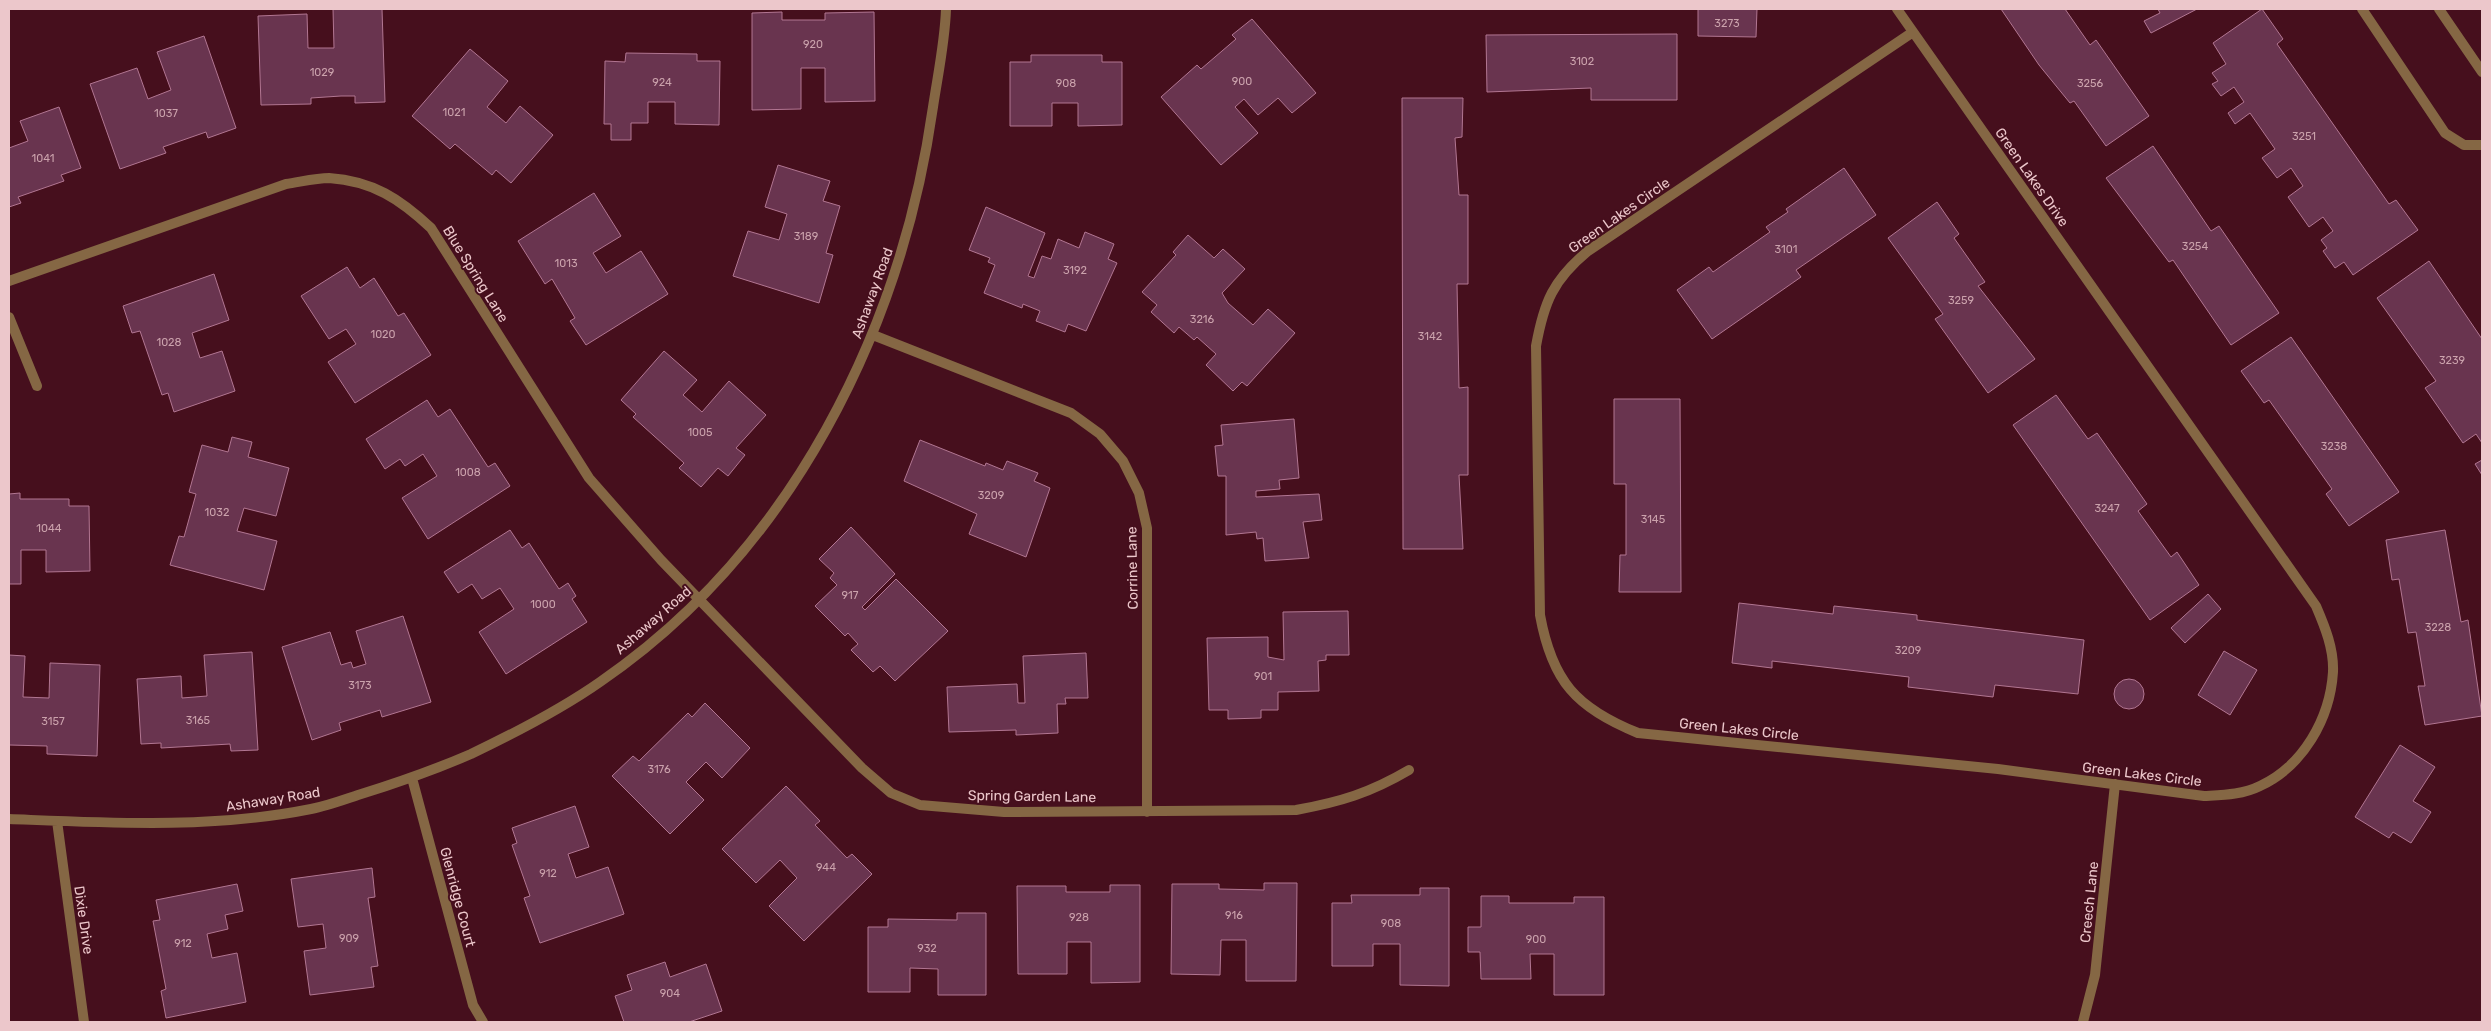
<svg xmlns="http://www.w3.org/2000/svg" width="2491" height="1031" viewBox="0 0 2491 1031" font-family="Rubik,sans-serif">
  <rect width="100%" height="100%" fill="#460f1d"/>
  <path fill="#69344f" stroke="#b27692" d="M333 9H382L385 102 355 103V96H341L311 98V104L261 105 258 16 307 14 308 48H334Z
    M1698 9H1757L1756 37 1698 36Z
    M2001 9H2065L2090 45 2096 40 2149 116 2106 146 2074 101 2070 103 2039 65Z
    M2158 9H2197L2151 33 2144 21 2160 13Z
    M2262 9 2283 39 2277 44 2389 204 2396 200 2418 230 2353 275 2344 262 2335 268 2323 251 2327 248 2321 240 2333 231 2323 217 2309 227 2288 197 2303 186 2291 168 2277 178 2262 158 2275 149 2250 113 2235 124 2228 113 2244 102 2234 87 2221 96 2212 84 2218 81 2212 73 2226 64 2213 43Z
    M782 12V20H825V13L874 12 875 101 825 102V68H801V109L752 110V13Z
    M1252 19 1316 93 1292 113 1278 98 1258 115 1244 99 1235 107 1258 133 1221 165 1161 97 1197 65 1201 69 1236 39 1232 35Z
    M1677 34V100H1591V88L1487 92 1486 35Z
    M204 36 236 128 208 138 206 132 163 147 166 153 120 169 90 84 137 68 148 99 171 90 157 52Z
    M470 49 508 81 487 107 506 123 520 106 553 135 511 183 496 170 492 175 455 144 450 149 412 116Z
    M626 53 697 54V61H720L719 125 675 124V102H648V123H631V140H611V124H604L605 61 625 62Z
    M1031 55H1102V62H1122V125L1078 126V103H1052V126H1010V62H1031Z
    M1402 98H1463L1462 137 1455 138 1459 195H1468V284H1457L1459 388 1468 387V475H1459L1463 549H1403Z
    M59 107 81 168 61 175 64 181 18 197 21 203 9 207V148L28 141 20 121Z
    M2153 146 2211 231 2219 226 2279 313 2231 345 2173 260 2169 262 2106 178Z
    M778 165 830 181 823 201 840 206 826 253 833 255 819 303 733 276 748 231 779 240 787 214 765 207Z
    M1844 168 1876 215 1796 270 1801 277 1712 339 1677 290 1709 267 1713 272 1770 232 1766 227 1788 212 1786 209Z
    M594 193 621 236 593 253 606 273 641 251 668 294 586 345 570 321 575 318 552 279 545 284 518 241Z
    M1937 202 1959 234 1954 238 1985 282 1978 286 2035 359 1988 393 1935 319 1943 314 1888 238Z
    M986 207 1045 233 1028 276 1034 278 1042 256 1051 259 1058 239 1079 248 1085 232 1114 244 1108 259 1117 263 1086 331 1068 324 1065 332 1036 321 1040 311 1023 304 1022 308 984 293 995 265 988 262 990 258 969 250Z
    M1188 235 1214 258 1223 249 1245 269 1222 293 1228 303 1253 325 1268 309 1295 333 1247 386 1242 382 1233 391 1206 365 1216 354 1197 337 1194 340 1179 327 1174 333 1151 312 1157 305 1142 292 1176 255 1173 252Z
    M2429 261 2482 339V443L2476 434 2463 443 2425 388 2436 381 2377 298Z
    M347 267 360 288 374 278 398 316 404 313 431 355 355 403 328 362 356 344 346 329 329 339 301 296Z
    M214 274 229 320 192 333 200 358 222 351 235 391 174 412 168 393 162 395 140 331 132 333 123 306Z
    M2291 337 2399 492 2349 526 2326 494 2332 489 2269 400 2264 403 2241 371Z
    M664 351 697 380 683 395 702 412 729 381 766 415 736 448 745 455 728 476 718 468 701 487 679 468 684 463 633 417 636 414 621 400Z
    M2056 395 2088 439 2097 433 2147 504 2138 511 2171 557 2177 552 2199 585 2150 620 2013 425Z
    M1614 399H1680L1681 592H1619L1620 555H1626V484H1614Z
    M427 400 438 417 450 409 488 467 495 463 510 486 428 539 402 498 437 476 423 454 405 466 400 459 385 469 366 439Z
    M1294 419 1299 478 1279 480 1280 489 1256 491V497L1319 494 1322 520 1303 522 1309 558 1265 561 1263 538 1257 539 1256 532 1226 535V476H1218L1215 446 1223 445 1221 425Z
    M232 437 252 442 248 457 289 468 276 516 244 508 237 531 277 541 264 590 170 565 179 536 184 537 196 494 189 492 202 445 228 452Z
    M920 440 985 466 986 463 1003 470 1007 461 1038 473 1034 481 1050 488 1026 557 969 534 977 514 904 481Z
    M2482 460V475L2475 464Z
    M20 493V499H69V506H89L90 571 46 572V550H21V584H9V494Z
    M851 527 895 574 862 607 865 610 896 579 948 631 895 681 880 666 873 672 851 650 858 644 848 633 845 636 815 606 837 585 830 578 834 573 819 559Z
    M510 530 522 548 529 543 559 589 568 583 576 596 572 599 587 622 506 674 479 632 514 609 500 588 482 599 472 584 458 593 444 572Z
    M2445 530 2461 622 2468 620 2482 716 2425 725 2418 686H2425L2416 632 2408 633 2399 579 2392 580 2386 540Z
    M2208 594 2221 609 2185 643 2171 628Z
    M1739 603 1833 614 1834 606 1917 615V620L2084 640 2078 694 1995 685 1993 697 1908 687 1909 677 1772 661V668L1732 663Z
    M1348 611 1349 655H1326V660L1318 661 1319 691 1278 692V710H1261V718L1228 719V710H1209L1207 638 1268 637V657L1284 660 1283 612Z
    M403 616 431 702 382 717 380 710 339 723 341 730 312 740 282 647 330 632 341 665 351 662 353 668 366 664 356 631Z
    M2224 651 2257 670 2230 715 2198 695Z
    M252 652 258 750 231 751 230 744 161 748V743L141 744 137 679 181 676 182 698 207 696 204 655Z
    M1086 653 1088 698H1065L1066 704H1057L1058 733 1016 735V730L949 732 947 687 1017 684 1018 703H1025L1023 656Z
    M9 655 25 656 23 697 49 698 50 663 100 665 97 756 47 754V746L9 745Z
    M2114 694a15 15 0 1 1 30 0a15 15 0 1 1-30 0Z
    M705 703 750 748 722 778 706 762 686 782 704 800 670 834 612 776 633 756 639 761 688 713 692 717Z
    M2400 745 2435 767 2413 801 2431 812 2411 843 2393 832 2389 838 2355 817Z
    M786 786 820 821 815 825 847 858 852 854 872 874 804 941 769 906 797 878 780 860 756 883 722 849Z
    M575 806 589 847 568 854 576 878 608 867 624 914 540 943 524 898 530 896 512 845 517 843 512 828Z
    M372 868 375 897 368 898 378 966 371 967 374 987 310 995 304 951 326 948 323 924 298 927 291 879Z
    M1264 883H1297L1296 981H1246V940H1221L1220 975 1171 974 1172 884H1219V889L1264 890Z
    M237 884 243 911 225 915 228 929 207 934 212 958 237 953 246 1002 166 1018 161 991 166 989 153 921 160 920 156 900Z
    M1110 885H1140V982L1091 983V942H1067V974H1018L1017 886H1066V892H1110Z
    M1420 888H1449V986L1400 985V944H1373V966H1332V903H1352L1351 895H1420Z
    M1481 896H1509V903H1574V897H1604V995H1554V954H1530L1531 979H1481L1480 952H1468V927H1481Z
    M957 913H986V995H938V969L910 968V992H868V927H888V919L957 920Z
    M665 962 670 977 706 964 722 1011 689 1022H624L615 996 632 990 627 975Z"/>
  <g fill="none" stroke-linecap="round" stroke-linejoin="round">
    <path stroke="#856744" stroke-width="10" d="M2362 9 2445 133 2464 145H2482"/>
    <path stroke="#856744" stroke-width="10" d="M1897 9 2316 606C2325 627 2334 649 2333 672 2330 719 2303 766 2260 786 2242 795 2222 795 2204 796L1998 769 1638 733C1576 708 1552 681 1540 615L1536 346C1544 302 1553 280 1588 251L1913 32
      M2439 9 2482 72
      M9 281 286 184C300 182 316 178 329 178 373 181 400 199 431 228L589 478 661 560 862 768 891 793 920 805 1004 812 1296 810C1340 802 1370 793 1409 770
      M9 317 37 386
      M873 335 1071 413 1100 434 1123 461 1139 493 1147 528V812
      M412 778 473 1005 483 1022
      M9 819C110 823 211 829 311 809 327 806 343 800 358 795 397 783 434 770 471 754 515 733 560 710 600 682 791 551 901 331 933 107 938 74 945 41 946 9
      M57 821 84 1022
      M2083 1022 2095 975 2115 784"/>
  </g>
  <g text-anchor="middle" stroke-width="4" stroke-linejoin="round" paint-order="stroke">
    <g font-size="11" fill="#cba2ac">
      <text x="1727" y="27">3273</text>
      <text x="813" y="48">920</text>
      <text x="1582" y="65">3102</text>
      <text x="322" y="76">1029</text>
      <text x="1242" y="85">900</text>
      <text x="662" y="86">924</text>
      <text x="1066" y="87">908</text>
      <text x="2090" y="87">3256</text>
      <text x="454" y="116">1021</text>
      <text x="166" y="117">1037</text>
      <text x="2304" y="140">3251</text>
      <text x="43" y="162">1041</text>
      <text x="806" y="240">3189</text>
      <text x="2195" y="250">3254</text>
      <text x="1786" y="253">3101</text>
      <text x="566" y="267">1013</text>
      <text x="1075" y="274">3192</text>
      <text x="1961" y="304">3259</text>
      <text x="1202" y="323">3216</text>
      <text x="383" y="338">1020</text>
      <text x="1430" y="340">3142</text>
      <text x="169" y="346">1028</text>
      <text x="2452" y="364">3239</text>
      <text x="700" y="436">1005</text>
      <text x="2334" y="450">3238</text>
      <text x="468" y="476">1008</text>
      <text x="991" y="499">3209</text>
      <text x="2107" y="512">3247</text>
      <text x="217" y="516">1032</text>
      <text x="1653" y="523">3145</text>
      <text x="49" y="532">1044</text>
      <text x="850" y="599">917</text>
      <text x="543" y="608">1000</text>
      <text x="2438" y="631">3228</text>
      <text x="1908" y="654">3209</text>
      <text x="1263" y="680">901</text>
      <text x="360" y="689">3173</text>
      <text x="198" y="724">3165</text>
      <text x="53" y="725">3157</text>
      <text x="659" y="773">3176</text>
      <text x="826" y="871">944</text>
      <text x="548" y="877">912</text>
      <text x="1234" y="919">916</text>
      <text x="1079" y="921">928</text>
      <text x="1391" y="927">908</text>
      <text x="349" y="942">909</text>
      <text x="1536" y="943">900</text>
      <text x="183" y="947">912</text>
      <text x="927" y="952">932</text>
      <text x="670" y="997">904</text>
    </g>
    <g font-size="14" fill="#ecc7cb" stroke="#460f1d">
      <text transform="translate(2032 177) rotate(55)" y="5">Green Lakes Drive</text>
      <text transform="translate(1619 215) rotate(-35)" y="5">Green Lakes Circle</text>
      <text transform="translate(476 274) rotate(58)" y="5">Blue Spring Lane</text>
      <text transform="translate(872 293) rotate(-70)" y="5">Ashaway Road</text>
      <text transform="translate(1132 568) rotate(-91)" y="5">Corrine Lane</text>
      <text transform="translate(653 620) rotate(-41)" y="5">Ashaway Road</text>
      <text transform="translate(1739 729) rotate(6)" y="5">Green Lakes Circle</text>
      <text transform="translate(2142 774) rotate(7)" y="5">Green Lakes Circle</text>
      <text transform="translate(1032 796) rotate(1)" y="5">Spring Garden Lane</text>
      <text transform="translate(273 799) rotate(-9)" y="5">Ashaway Road</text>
      <text transform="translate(458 897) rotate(75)" y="5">Glenridge Court</text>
      <text transform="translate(2089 902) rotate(-84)" y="5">Creech Lane</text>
      <text transform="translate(84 920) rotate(82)" y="5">Dixie Drive</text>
    </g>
  </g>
  <rect width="2491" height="1031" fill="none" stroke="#ecc7cb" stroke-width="20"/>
</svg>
